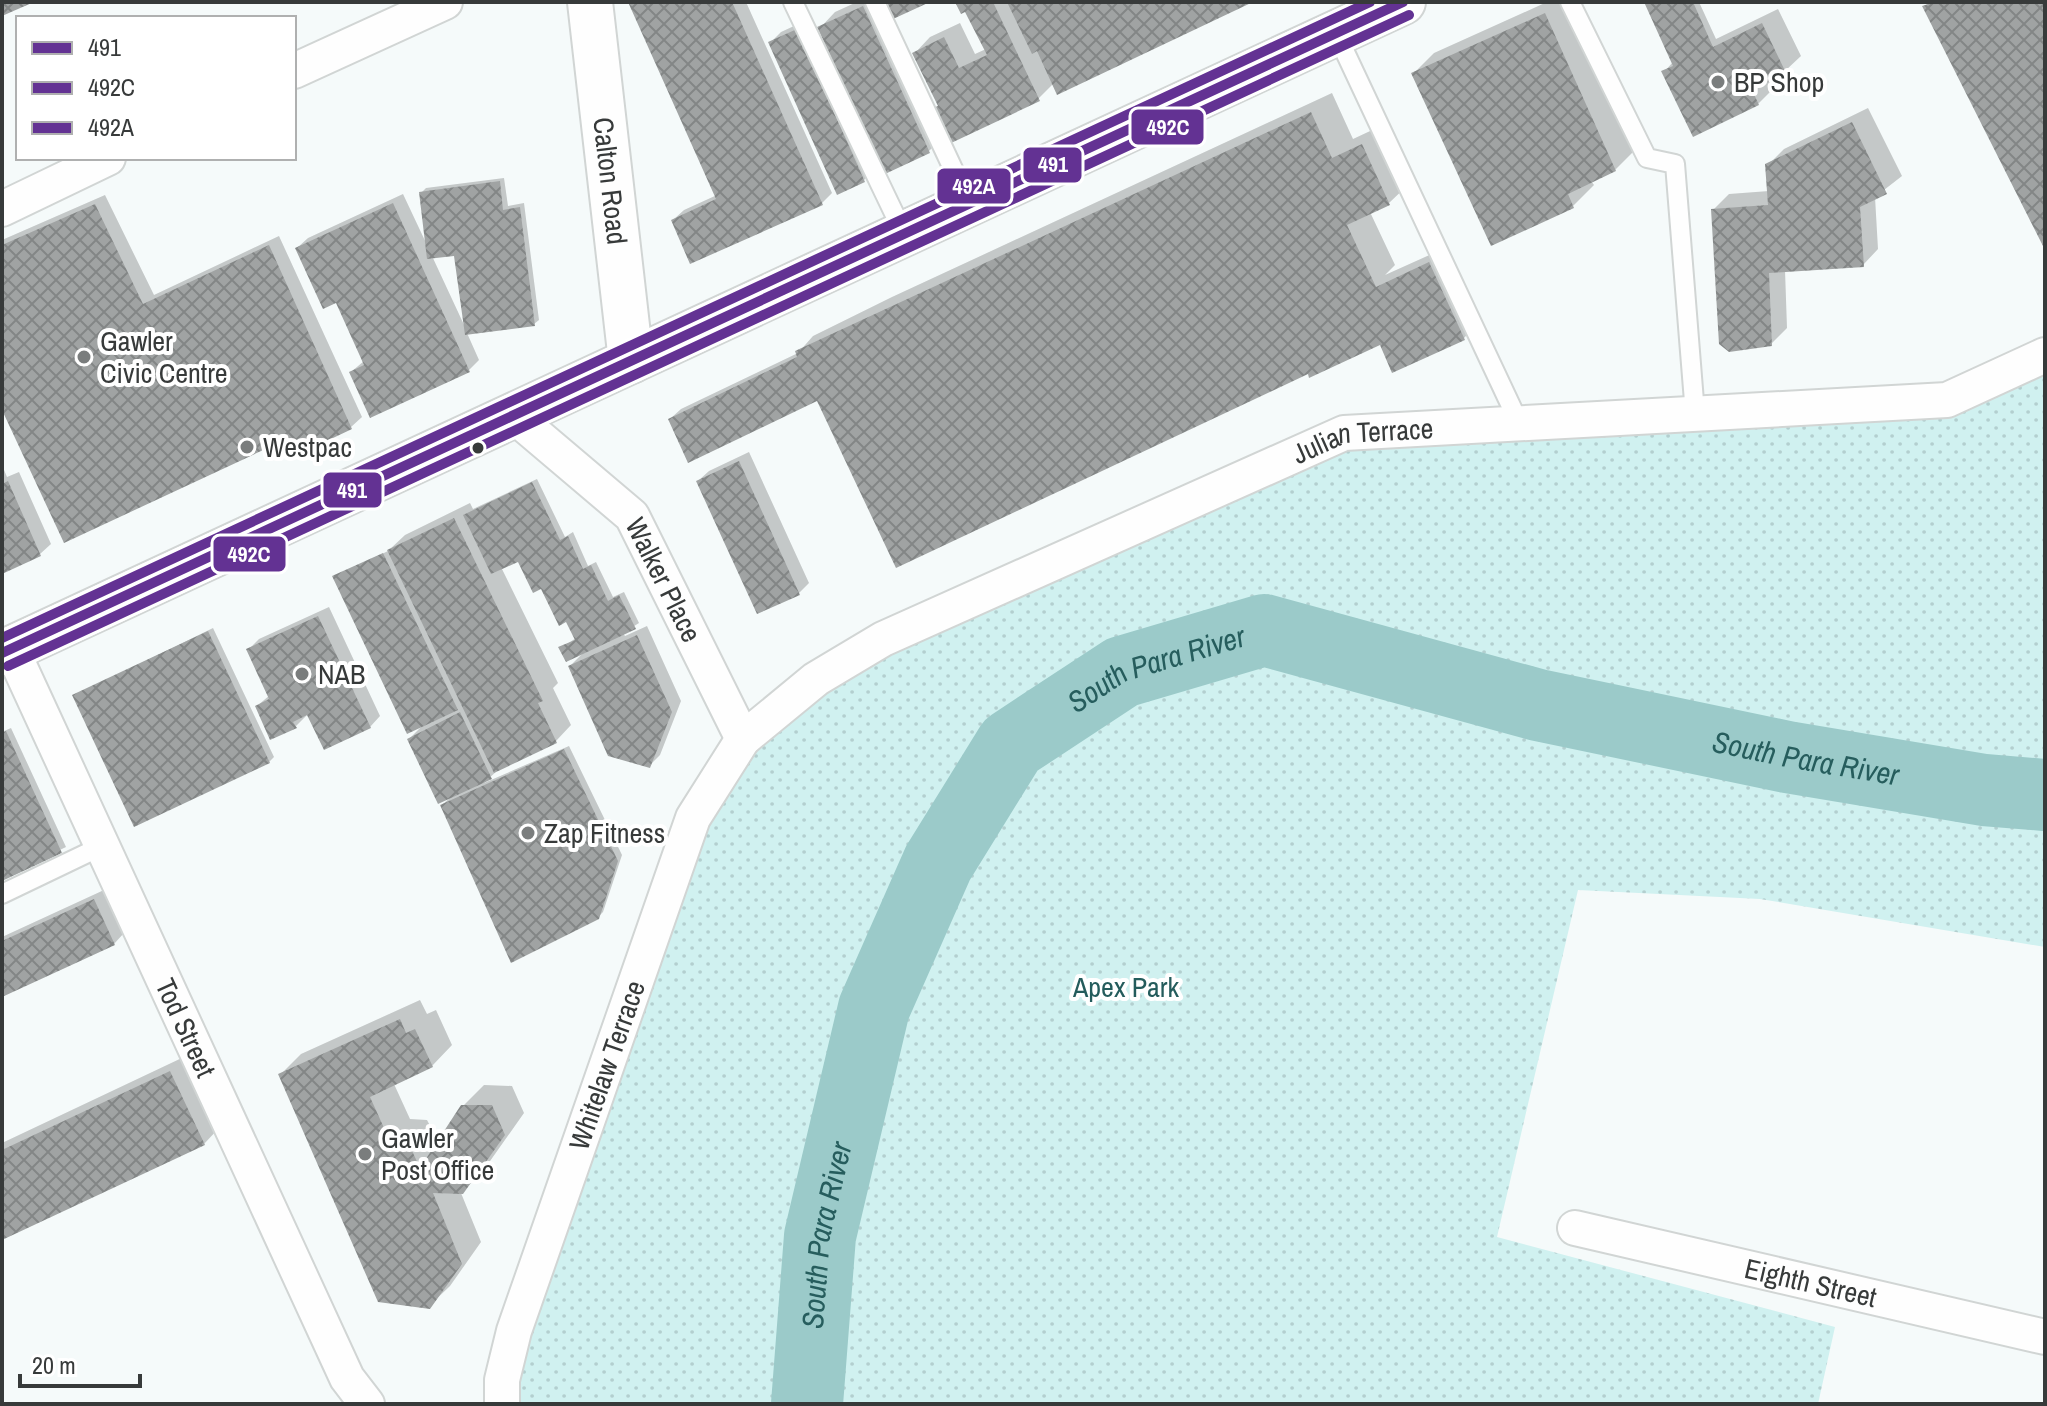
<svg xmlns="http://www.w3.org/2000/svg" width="2047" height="1406" viewBox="0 0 2047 1406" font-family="'Archivo Narrow',sans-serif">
  <defs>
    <pattern id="park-dots" width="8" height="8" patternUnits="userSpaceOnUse" patternTransform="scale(2)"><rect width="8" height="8" fill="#d0f1f0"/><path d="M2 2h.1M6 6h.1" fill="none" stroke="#b3cfcf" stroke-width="1.8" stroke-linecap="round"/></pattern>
    <pattern id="building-cross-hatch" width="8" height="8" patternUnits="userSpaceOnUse" patternTransform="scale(2)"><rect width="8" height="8" fill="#a0a3a3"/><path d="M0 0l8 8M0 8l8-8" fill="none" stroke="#838686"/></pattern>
  </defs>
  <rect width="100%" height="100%" fill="#f5fafa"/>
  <path fill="url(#park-dots)" d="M2045 355V947L1760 899 1578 890 1497 1237 1835 1327 1818 1404H502L693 818 816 679 1344 433 1947 400Z"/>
  <path fill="#0003" fill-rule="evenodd" d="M630 2H746L832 193 822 203 673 220 684 210 717 195Z
    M857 2H925L891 18 933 110 939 105 915 53 930 37 960 23 975 54 986 49 966 9 957 2H1248L1054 83 1038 99 947 133 929 151 886 171 820 28 835 12Z
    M1547 2H1569L1636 149 1615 170 1591 181 1594 185 1573 206 1413 74 1434 53Z
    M1646 2H1699L1716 39 1778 9 1801 56 1785 71 1769 79 1774 88 1758 104 1664 72 1673 62Z
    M1929 2H2045V242L1925 6Z
    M807 20 874 170 864 180 771 42 781 32Z
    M1332 93 1353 139 1383 125 1410 183 1389 203 1370 212 1395 265 1385 275 1445 248 1479 322 1464 338 1381 342 1309 372 818 397 670 419 681 409 798 353 813 336 892 297Z
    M1868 108 1902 176 1875 197 1878 249 1863 265 1785 270 1787 328 1771 344 1713 210 1729 194 1769 191 1768 165 1784 149Z
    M504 178 508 206 524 203 539 320 534 324 467 333 479 360 469 370 351 372 364 361 337 301 297 248 308 238 403 194 427 245 421 193 426 188ZM456 253 465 327 432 256Z
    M105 195 154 295 279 236 362 417 351 427 290 435 2 405V240Z
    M749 452 809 583 799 593 698 481 709 471Z
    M2 465 7 477 19 472 51 544 40 554 2 571Z
    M537 479 565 537 573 532 588 566 596 562 613 597 624 592 639 623 623 633 625 636 647 626 681 701 660 755 649 766 570 666 584 652 561 648 576 638 567 619 519 559 501 567 558 683 553 688 571 725 556 741 500 768 484 783 569 746 622 855 603 912 598 917 442 805 451 797 409 739 423 725 335 577 388 551 405 535 470 503 473 509Z
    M329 607 380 716 370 727 309 713 296 726 257 706 270 695 249 649 259 639Z
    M213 628 274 757 269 762 74 696Z
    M11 728 66 847 2 878V732Z
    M104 890 124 933 114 944 2 995V937Z
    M420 1000 427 1014 436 1010 452 1045 432 1066 394 1084 410 1119 427 1120 439 1143 463 1106 484 1085 512 1086 524 1113 483 1171 461 1193 481 1242 450 1286 429 1306 281 1074 301 1054Z
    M186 1056 219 1128 204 1144 2 1238V1143Z"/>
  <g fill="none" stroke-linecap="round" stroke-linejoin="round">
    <path stroke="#9bcac9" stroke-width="72" id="s1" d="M807 1404 820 1236 874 1008 938 863 1011 745 1122 672 1264 630 1538 705 1787 757 1984 790 2045 795"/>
  </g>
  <path fill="url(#building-cross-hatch)" d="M2 2H34L2 16Z
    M628 2H732L823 205 690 264 671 220 716 199Z
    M885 2H930L893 19Z
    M955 2H993L1040 101 949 144 933 108 938 106 912 53 944 37 959 68 987 55 965 12 961 14Z
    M1007 2H1253L1057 95 1037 51 1032 54Z
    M1644 2H1693L1713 47 1762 23 1786 73 1752 90 1759 105 1693 137 1661 71 1673 66Z
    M1935 2H2045L2043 246 1922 6Z
    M863 6 930 153 885 174 817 27Z
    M1545 13 1616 171 1568 194 1574 208 1491 246 1411 73Z
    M797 29 865 182 837 195 768 42Z
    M1311 112 1332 158 1362 144 1390 205 1347 225 1376 287 1429 262 1465 340 1392 373 1380 345 1309 378 1308 374 896 568 817 401 688 463 668 419 797 357 795 351Z
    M1852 122 1887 194 1860 207 1864 267 1769 273 1772 346 1729 352 1719 344 1711 209 1768 205 1765 164Z
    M500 181 503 210 520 207 535 326 465 335 454 256 427 259 419 192Z
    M393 203 470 372 370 418 349 372 364 365 336 303 323 309 295 248Z
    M95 204 143 304 269 245 352 429 297 455 289 438 64 543 2 410V245Z
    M739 461 800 595 757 614 696 481Z
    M8 481 41 556 2 574V484Z
    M532 482 560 540 568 536 583 569 591 565 608 601 619 595 636 629 566 662 558 647 575 640 566 622 559 626 541 589 533 593 518 562 491 574 463 515Z
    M454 518 543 701 538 703 557 743 494 773 387 550Z
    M383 553 458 710 407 734 332 576Z
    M318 616 371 728 324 750 307 715 293 722 297 728 270 740 255 706 269 699 246 649Z
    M208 631 270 763 134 827 72 695Z
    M637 635 672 712 650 768 608 756 568 666Z
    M460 712 492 779 438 804 407 739Z
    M6 731 62 853 2 881V733Z
    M564 749 618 861 599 919 511 963 440 805Z
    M94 899 115 945 2 997V941Z
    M400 1019 406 1033 415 1029 433 1067 370 1097 389 1139 407 1140 420 1168 461 1105H492L505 1135 463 1194 433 1193 462 1264 430 1309 378 1302 278 1074Z
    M170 1071 205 1145 2 1240V1150Z"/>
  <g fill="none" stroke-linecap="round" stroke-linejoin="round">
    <defs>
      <path id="service" d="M793 2 904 234
        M875 2 969 203
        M1570 2 1647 158 1675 164 1695 414
        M1336 33 1519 423
        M2 894 102 846"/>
      <g id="minor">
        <path d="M294 71 445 2"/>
        <path d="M2 209 108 158"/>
        <path id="s2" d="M514 416 632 516 743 739"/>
        <path id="s3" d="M11 648 347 1378 367 1404"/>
        <path id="s4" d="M1575 1228 2045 1337"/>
        <path id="s5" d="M502 1404V1380L514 1331 693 818 743 739 816 679 883 639 1344 433 1947 400 2045 355"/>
      </g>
      <g id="secondary">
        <path id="s6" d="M590 2 631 361"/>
      </g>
      <path id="primary" d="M2 653 1403 2"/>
    </defs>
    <use href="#service" stroke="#d1d5d4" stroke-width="22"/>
    <use href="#minor" stroke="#d1d5d4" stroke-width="38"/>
    <use href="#secondary" stroke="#d1d5d4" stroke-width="48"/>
    <use href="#primary" stroke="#d1d5d4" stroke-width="48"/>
    <use href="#service" stroke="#fefefe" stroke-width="18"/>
    <use href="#minor" stroke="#fefefe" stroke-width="34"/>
    <use href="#secondary" stroke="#fefefe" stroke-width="44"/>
    <use href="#primary" stroke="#fefefe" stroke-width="44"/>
    <defs>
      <path id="bus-1" d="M2 653 1403 2"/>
      <path id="bus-2" d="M8 666 1409 15"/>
      <path id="bus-3" d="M2 638 1370 2"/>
    </defs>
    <use href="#bus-1" stroke="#fff" stroke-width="16"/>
    <use href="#bus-2" stroke="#fff" stroke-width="16"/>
    <use href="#bus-3" stroke="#fff" stroke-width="16"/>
    <use href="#bus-1" stroke="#633293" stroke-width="10"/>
    <use href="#bus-2" stroke="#633293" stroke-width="10"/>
    <use href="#bus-3" stroke="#633293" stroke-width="10"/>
  </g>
  <g fill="#7a7d7d" stroke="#fff" stroke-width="3">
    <circle cx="1718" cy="82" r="8"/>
    <circle cx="84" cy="357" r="8"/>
    <circle cx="247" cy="447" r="8"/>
    <circle cx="302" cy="674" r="8"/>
    <circle cx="528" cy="833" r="8"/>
    <circle cx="365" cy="1154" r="8"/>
  </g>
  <circle fill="#373a3a" stroke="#fff" stroke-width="3" cx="478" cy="448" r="7"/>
  <g text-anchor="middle" stroke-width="8" stroke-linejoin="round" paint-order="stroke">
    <g font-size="28" fill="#373a3a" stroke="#fff" text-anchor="start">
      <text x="1734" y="92">BP Shop</text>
      <text x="100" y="351">Gawler<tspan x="100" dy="32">Civic Centre</tspan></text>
      <text x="263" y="457">Westpac</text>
      <text x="318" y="684">NAB</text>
      <text x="544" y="843">Zap Fitness</text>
      <text x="381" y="1148">Gawler<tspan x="381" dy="32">Post Office</tspan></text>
    </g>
    <g font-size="28" fill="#373a3a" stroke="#fff">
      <text dy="10" stroke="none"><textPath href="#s6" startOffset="180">Calton Road</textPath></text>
      <text dy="10" stroke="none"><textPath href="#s5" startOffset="1406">Julian Terrace</textPath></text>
      <text dy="10" stroke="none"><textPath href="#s2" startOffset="226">Walker Place</textPath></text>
      <text dy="10" stroke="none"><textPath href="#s3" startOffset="418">Tod Street</textPath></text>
      <text dy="10" stroke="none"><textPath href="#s5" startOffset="356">Whitelaw Terrace</textPath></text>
      <text dy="10" stroke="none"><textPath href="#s4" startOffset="242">Eighth Street</textPath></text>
    </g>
    <g font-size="28" fill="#245c5c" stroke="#fff">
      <text x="1126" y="997">Apex Park</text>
    </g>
    <g font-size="30" font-style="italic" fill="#265d5d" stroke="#fff">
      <text dy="10" stroke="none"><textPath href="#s1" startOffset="866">South Para River</textPath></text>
      <text dy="10" stroke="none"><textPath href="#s1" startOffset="1538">South Para River</textPath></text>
      <text dy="10" stroke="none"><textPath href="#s1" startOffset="170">South Para River</textPath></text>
    </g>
  </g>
  <g stroke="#fff" stroke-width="3">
    <rect x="1130" y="108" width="75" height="38" rx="8" fill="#633293"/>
    <rect x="1022" y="146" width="61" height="38" rx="8" fill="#633293"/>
    <rect x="936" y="167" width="76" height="38" rx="8" fill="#633293"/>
    <rect x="322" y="471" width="61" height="38" rx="8" fill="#633293"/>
    <rect x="212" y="535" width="75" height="38" rx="8" fill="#633293"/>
  </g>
  <g font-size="22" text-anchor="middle" font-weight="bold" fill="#fff">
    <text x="1168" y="135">492C</text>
    <text x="1053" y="172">491</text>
    <text x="974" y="194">492A</text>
    <text x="352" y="498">491</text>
    <text x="249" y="562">492C</text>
  </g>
  <rect width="2047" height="1406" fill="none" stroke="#373a3a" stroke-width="8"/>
  <rect x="16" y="16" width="280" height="144" fill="#ffffff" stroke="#afb0b0" stroke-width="2"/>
  <rect x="32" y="42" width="40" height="12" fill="#633293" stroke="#afb0b0" stroke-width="2"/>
  <text x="88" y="56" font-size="24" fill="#373a3a">491</text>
  <rect x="32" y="82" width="40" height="12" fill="#633293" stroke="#afb0b0" stroke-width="2"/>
  <text x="88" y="96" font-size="24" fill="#373a3a">492C</text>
  <rect x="32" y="122" width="40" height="12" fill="#633293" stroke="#afb0b0" stroke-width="2"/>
  <text x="88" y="136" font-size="24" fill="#373a3a">492A</text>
  <path d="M20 1374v12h120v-12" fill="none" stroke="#373a3a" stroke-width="4"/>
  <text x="32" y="1374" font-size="24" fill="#373a3a" stroke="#ffffff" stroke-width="6" paint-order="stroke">20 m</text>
</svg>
